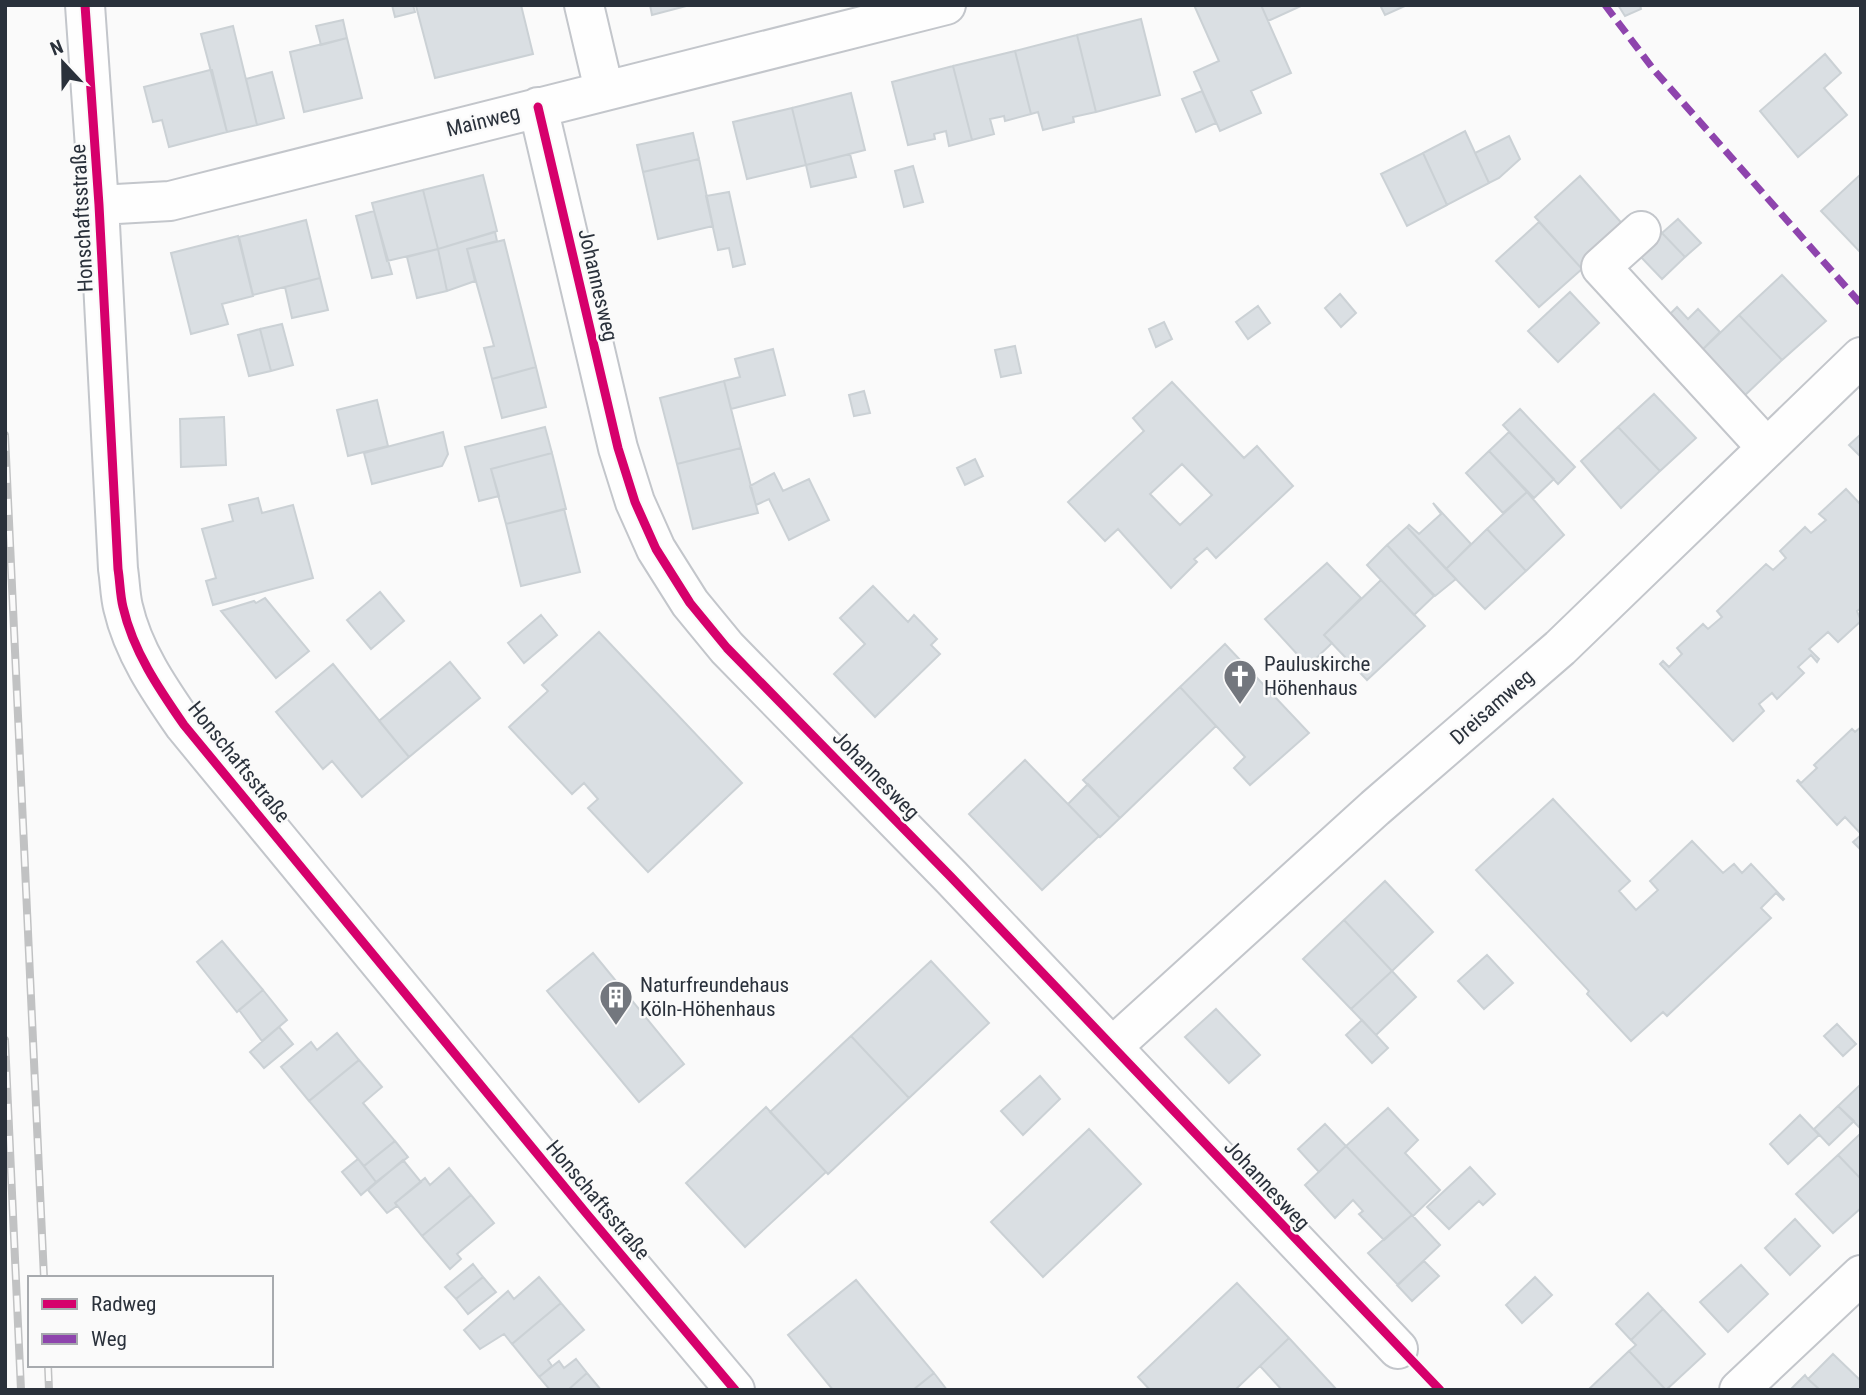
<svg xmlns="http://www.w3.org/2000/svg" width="1866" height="1395" viewBox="0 0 1866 1395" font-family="'Roboto Condensed',sans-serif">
  <rect width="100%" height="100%" fill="#fafafa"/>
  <path fill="#dadfe3" stroke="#cbd1d5" stroke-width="2" fill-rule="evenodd" d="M392 5H413L415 12 395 17Z
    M521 5 533 54 435 78 416 6Z
    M650 5H690L652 15Z
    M1194 5H1261L1291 73 1251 91 1261 113 1220 131 1194 72 1219 61Z
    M1261 5H1303L1268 21Z
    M1380 5H1407L1385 15Z
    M1618 5H1640L1641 9 1625 16Z
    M1141 19 1160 95 1096 112 1077 35Z
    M343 20 347 38 321 45 316 26Z
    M233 26 257 125 227 132 201 34Z
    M1077 35 1096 112 1073 117 1074 122 1043 130 1038 112 1031 114 1015 51Z
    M347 38 362 98 304 112 290 52Z
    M1015 51 1031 114 1005 121 1004 116 990 119 994 134 972 140 953 66Z
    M1825 54 1841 73 1824 88 1847 115 1798 157 1760 111Z
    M953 66 972 140 949 146 946 131 934 134 935 139 908 145 892 82Z
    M210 70H212L227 132 169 147 162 120 153 122 144 87Z
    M272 72 284 118 257 125 246 79Z
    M1202 91 1216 123 1196 132 1182 99Z
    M851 93 865 150 806 165 792 108Z
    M792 108 806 165 747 179 733 122Z
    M1465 131 1489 183 1447 205 1423 153Z
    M693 133 699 159 643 172 637 145Z
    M1509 136 1520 159 1499 178 1489 183 1475 153Z
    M1423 153 1447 205 1407 226 1381 174Z
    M850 154 856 177 811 187 806 165Z
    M699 159 713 226 658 239 643 172Z
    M913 166 923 202 904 207 895 171Z
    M1861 174V253L1821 211Z
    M483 175 497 231 438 249 423 190Z
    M1580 176 1626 228 1582 269 1535 217Z
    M423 190 438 249 387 261 372 203Z
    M729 192 745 264 733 267 729 248 718 250 706 196Z
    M374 211 392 274 372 278 356 216Z
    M1678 219 1701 243 1685 257 1662 233Z
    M306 220 320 278 253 295 239 237Z
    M1539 222 1582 269 1539 307 1496 261Z
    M495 232 497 241 467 249 475 281 447 291 438 249Z
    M1662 233 1685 257 1662 279 1639 255Z
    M238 236 253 296 222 304 228 324 191 334 171 253Z
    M504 240 536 367 492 379 484 348 494 346 467 249Z
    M438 249 447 291 417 298 407 257Z
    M1782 275 1826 321 1782 360 1739 315Z
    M320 278 328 310 292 318 285 287Z
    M1570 292 1599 323 1558 362 1528 331Z
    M1340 294 1356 313 1341 327 1325 308Z
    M1258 306 1270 323 1248 339 1236 322Z
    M1677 307 1688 319 1698 309 1720 332 1700 352 1667 317Z
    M1739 315 1782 360 1742 398 1700 352Z
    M1164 322 1172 339 1156 347 1149 329Z
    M282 324 293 365 271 371 260 329Z
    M260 329 271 371 249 376 238 335Z
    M1015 346 1021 373 1001 377 995 350Z
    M773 349 785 395 731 409 724 381 740 377 735 359Z
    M536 367 546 407 502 418 492 379Z
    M724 381 741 448 677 464 660 398Z
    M1172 382 1244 458 1257 446 1293 486 1216 558 1207 548 1194 559 1197 562 1171 588 1118 529 1105 541 1068 502 1144 431 1133 418ZM1182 464 1212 495 1180 525 1150 494Z
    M864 391 870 413 854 416 849 395Z
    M1654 394 1696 438 1660 471 1618 427Z
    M377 400 388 446 348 456 337 410Z
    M1520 409 1575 467 1558 484 1503 425Z
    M224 417 226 465 181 467 180 419Z
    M545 427 552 453 491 469 499 496 479 501 465 447Z
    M1618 427 1660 471 1621 508 1581 461Z
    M443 432 448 454 442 466 372 484 364 453Z
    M1509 432 1554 479 1534 498 1489 451Z
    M1861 434V457L1849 445Z
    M741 448 758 513 693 529 677 464Z
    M1489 451 1527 492 1503 513 1466 473Z
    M552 453 566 509 506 524 491 469Z
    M975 459 983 476 965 485 957 468Z
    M774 473 783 491 809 479 829 520 789 540 769 499 756 505 750 486Z
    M1846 489 1861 505V608L1857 611 1861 621 1838 642 1828 632 1809 649 1819 659 1817 662 1811 655 1798 667 1804 673 1777 699 1772 693 1759 704 1764 711 1733 741 1660 664 1663 661 1669 667 1682 654 1677 648 1703 624 1708 629 1722 617 1717 611 1766 564 1773 570 1786 558 1780 551 1805 527 1811 533 1826 520 1819 514Z
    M1527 492 1564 535 1526 571 1487 529Z
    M258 498 262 513 293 505 313 578 213 605 206 581 216 578 202 529 233 521 229 505Z
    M1433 503 1471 544 1446 569 1407 527 1409 525 1419 534 1441 514Z
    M564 509 580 572 521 586 506 524Z
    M1407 527 1456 579 1435 596 1387 545Z
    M1487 529 1526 571 1485 609 1446 569Z
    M1387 545 1434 596 1414 615 1367 565Z
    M1327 563 1361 598 1324 635 1332 643 1308 666 1265 619Z
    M1381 580 1425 626 1367 680 1324 635Z
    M873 586 908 622 914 615 937 639 931 645 940 654 875 717 834 674 865 644 840 618Z
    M380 592 404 621 371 649 347 620Z
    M265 598 309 651 276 678 221 611 254 601 256 603Z
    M541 615 557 635 524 663 508 643Z
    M599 632 742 783 648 872 588 808 598 799 584 783 572 794 509 727 548 691 542 685Z
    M1225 644 1309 733 1250 785 1234 768 1245 757 1180 687Z
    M450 662 480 698 409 757 379 721Z
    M333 664 409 757 362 797 332 761 323 769 276 712Z
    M1180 687 1216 726 1120 818 1083 780Z
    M1861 727V834L1845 817 1837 825 1797 781 1798 780 1801 783 1817 768 1814 765 1852 729 1855 732Z
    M1025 760 1099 836 1042 890 969 814Z
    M1088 784 1120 818 1100 837 1068 804Z
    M1553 799 1630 881 1619 891 1636 910 1658 890 1650 881 1692 841 1723 873 1734 864 1742 873 1751 864 1784 899 1783 900 1776 893 1761 908 1771 918 1667 1016 1663 1012 1631 1041 1587 994 1589 991 1476 870Z
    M1861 835V850L1853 842Z
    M1385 881 1433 932 1392 971 1344 920Z
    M1344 920 1392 971 1351 1009 1303 959Z
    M222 941 263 990 237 1012 197 962Z
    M593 953 684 1064 639 1102 547 991Z
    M1487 955 1513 983 1484 1009 1458 981Z
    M931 961 989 1023 909 1098 851 1036Z
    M1392 971 1416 997 1376 1035 1351 1009Z
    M263 990 287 1020 262 1041 239 1010Z
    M1216 1009 1260 1055 1229 1083 1185 1037Z
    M1362 1020 1388 1048 1372 1063 1346 1035Z
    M1837 1024 1856 1044 1843 1056 1824 1036Z
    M279 1027 293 1044 264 1068 250 1052Z
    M337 1033 359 1060 309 1101 281 1067 311 1042 317 1050Z
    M851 1036 909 1098 828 1174 770 1112Z
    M359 1060 382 1087 363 1103 395 1141 364 1166 309 1101Z
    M1040 1076 1060 1099 1023 1135 1001 1111Z
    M1861 1084V1129L1838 1106Z
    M1838 1106 1854 1121 1829 1145 1814 1129Z
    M766 1107 826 1172 745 1247 686 1183Z
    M1388 1108 1418 1140 1405 1153 1440 1190 1413 1216 1346 1146Z
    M1800 1115 1819 1135 1788 1164 1770 1144Z
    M1325 1124 1346 1146 1319 1172 1298 1149Z
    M1089 1129 1141 1184 1043 1277 991 1222Z
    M1861 1133V1179L1838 1155Z
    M395 1141 408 1157 376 1182 364 1166Z
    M1346 1146 1412 1215 1384 1240 1359 1214 1363 1211 1353 1200 1335 1218 1305 1185Z
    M1838 1155 1861 1179V1208L1833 1233 1796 1194Z
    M358 1159 376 1182 361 1195 342 1172Z
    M403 1160 421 1182 395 1203 397 1206 387 1213 368 1190Z
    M1470 1167 1495 1194 1483 1205 1479 1201 1449 1229 1427 1207Z
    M449 1168 471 1195 422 1236 395 1203 425 1178 430 1185Z
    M471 1195 494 1223 457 1254 461 1259 450 1269 422 1236Z
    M1412 1215 1440 1245 1398 1285 1368 1253Z
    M1795 1219 1820 1246 1790 1275 1765 1248Z
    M1424 1261 1439 1276 1412 1301 1397 1285Z
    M473 1264 483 1277 456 1299 445 1287Z
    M1741 1265 1768 1294 1728 1332 1700 1302Z
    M483 1277 496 1292 468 1314 456 1299Z
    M539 1277 561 1303 512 1344 504 1334 480 1349 464 1330 508 1291 514 1299Z
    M1535 1277 1552 1295 1522 1323 1506 1305Z
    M856 1280 934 1373 913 1390H833L788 1335Z
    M1237 1283 1289 1338 1235 1390H1150L1138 1377Z
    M1648 1293 1663 1309 1631 1340 1616 1324Z
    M561 1303 584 1330 548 1360 552 1366 539 1377 512 1344Z
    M1663 1309 1705 1354 1666 1390 1629 1351 1636 1345 1631 1340Z
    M1289 1338 1337 1390H1282L1260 1366Z
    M1629 1351 1666 1390H1588Z
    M1833 1354 1861 1381V1390H1820L1808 1379Z
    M576 1359 587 1373 568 1390H550L539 1377 559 1361 564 1368Z
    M587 1373 601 1390H568Z
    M934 1373 947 1390H913Z
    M1805 1375 1808 1379 1820 1390H1790Z"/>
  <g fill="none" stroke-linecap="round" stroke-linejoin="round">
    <defs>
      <path id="minor" d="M85 5 99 205 118 569C120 581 120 595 123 607 133 651 159 689 184 725L586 1213 735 1390
        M584 5 604 90
        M538 107 618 448 635 502 656 549 690 603 727 648 951 877 1398 1349
        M99 205 170 201 946 5
        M1641 231 1601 267 1767 448
        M1112 1047 1375 808 1560 648 1861 357
        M1739 1390 1861 1275"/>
    </defs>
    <use href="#minor" stroke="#c3c6cb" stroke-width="42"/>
    <use href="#minor" stroke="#fefefe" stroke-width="38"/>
    <defs>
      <path id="rail" d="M5 435 44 1278
        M5 1040 21 1390
        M48 1365 49 1390"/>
    </defs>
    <use href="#rail" stroke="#c1c2c3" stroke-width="8"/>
    <use href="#rail" stroke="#fafafa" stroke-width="5" stroke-dasharray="16" stroke-linecap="butt"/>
    <path stroke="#8e44ad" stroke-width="7" stroke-dasharray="14 7" stroke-linecap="butt" d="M1605 5 1654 70 1861 304"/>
    <defs>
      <path id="cycleway" d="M85 5 99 205 118 569C120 581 120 595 123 607 133 651 159 689 184 725L586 1213 735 1390
        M538 107 618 448 635 502 656 549 690 603 727 648 951 877 1440 1390"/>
    </defs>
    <use href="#cycleway" stroke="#fafafa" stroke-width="13"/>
    <use href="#cycleway" stroke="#d6006c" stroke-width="9"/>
  </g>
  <defs>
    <symbol id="church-pin" viewBox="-11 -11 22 30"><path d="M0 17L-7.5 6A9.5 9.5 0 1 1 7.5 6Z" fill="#73777e" stroke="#fafafa"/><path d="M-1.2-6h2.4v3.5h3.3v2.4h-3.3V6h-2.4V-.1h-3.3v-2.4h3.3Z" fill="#fff"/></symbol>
    <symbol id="building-pin" viewBox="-11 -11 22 30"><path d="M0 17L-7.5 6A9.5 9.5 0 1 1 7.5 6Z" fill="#73777e" stroke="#fafafa"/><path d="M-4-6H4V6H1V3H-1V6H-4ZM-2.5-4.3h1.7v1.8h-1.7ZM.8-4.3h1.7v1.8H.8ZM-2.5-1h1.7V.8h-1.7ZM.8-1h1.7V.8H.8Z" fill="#fff"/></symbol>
  </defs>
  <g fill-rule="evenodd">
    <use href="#church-pin" x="1221" y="657" width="38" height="52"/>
    <use href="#building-pin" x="597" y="978" width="38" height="52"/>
  </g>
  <g text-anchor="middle" stroke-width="5" stroke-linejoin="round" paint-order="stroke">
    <g font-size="21" fill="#2a313b" stroke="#fafafa">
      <text transform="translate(483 121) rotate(-14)" y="7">Mainweg</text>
      <text transform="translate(82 218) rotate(-93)" y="7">Honschaftsstraße</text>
      <text transform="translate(598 285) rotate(77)" y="7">Johannesweg</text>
      <text transform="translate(1492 707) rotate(-41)" y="7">Dreisamweg</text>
      <text transform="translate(239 762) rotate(51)" y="7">Honschaftsstraße</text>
      <text transform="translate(876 775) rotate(46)" y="7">Johannesweg</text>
      <text transform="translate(1267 1185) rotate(47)" y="7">Johannesweg</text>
      <text transform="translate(598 1200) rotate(50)" y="7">Honschaftsstraße</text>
    </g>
    <g font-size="21" fill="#2a313b" stroke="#fafafa" text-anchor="start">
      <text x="1264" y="671">Pauluskirche<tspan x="1264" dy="24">Höhenhaus</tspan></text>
      <text x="640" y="992">Naturfreundehaus<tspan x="640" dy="24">Köln-Höhenhaus</tspan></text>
    </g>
  </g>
  <rect width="1866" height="1395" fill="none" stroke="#2a313b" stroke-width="14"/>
  <rect x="28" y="1276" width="245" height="91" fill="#fafafa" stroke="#a7aaae" stroke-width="2"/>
  <rect x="42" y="1299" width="35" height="10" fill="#d6006c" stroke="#a7aaae" stroke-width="2"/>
  <text x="91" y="1311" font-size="21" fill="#2a313b">Radweg</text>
  <rect x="42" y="1334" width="35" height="10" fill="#8e44ad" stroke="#a7aaae" stroke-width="2"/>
  <text x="91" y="1346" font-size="21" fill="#2a313b">Weg</text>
  <g transform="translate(63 63) rotate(338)" stroke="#fafafa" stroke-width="5" paint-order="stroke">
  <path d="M0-5L12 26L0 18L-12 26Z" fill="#2a313b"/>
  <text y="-10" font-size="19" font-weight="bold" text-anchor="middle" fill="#2a313b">N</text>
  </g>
</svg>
